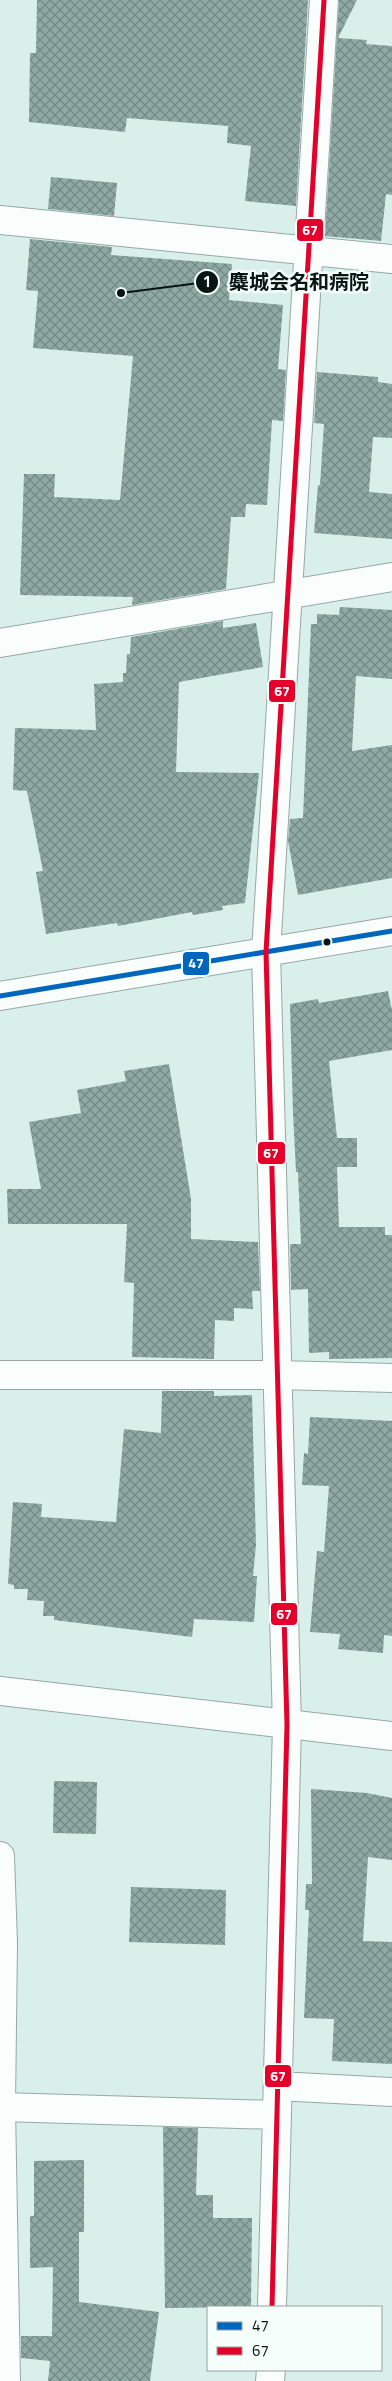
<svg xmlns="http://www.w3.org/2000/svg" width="392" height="2381" viewBox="0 0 392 2381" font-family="'Titillium Web','Noto Sans JP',sans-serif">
  <defs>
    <pattern id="building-cross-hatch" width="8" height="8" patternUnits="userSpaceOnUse" patternTransform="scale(1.25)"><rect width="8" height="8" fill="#8faaa4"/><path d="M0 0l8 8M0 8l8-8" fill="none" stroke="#738984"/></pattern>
  </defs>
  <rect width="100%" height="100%" fill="#d9f0ea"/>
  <path fill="url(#building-cross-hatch)" d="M37 0H308L296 206 245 201 251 146 227 143 228 126 127 118 125 132 29 122 30 53H36Z
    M339 0H357L338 38 367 40 366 44 392 46V195L386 194 381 241 325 236Z
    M51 177 117 183 114 216 48 209Z
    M30 239 112 247 111 255 232 264 229 300 283 305 278 369 286 370 283 421 272 420 267 505 246 504 245 517H231L226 589 132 605 133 597 20 595 24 474H55L54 497 120 500 133 356 33 348 38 291 26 290Z
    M317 372 378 377V382L392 384V438L373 437 369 492 392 494V539L314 533 318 485H320L324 424 314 423Z
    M340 607 392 610V679L356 676 352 751 392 745V878L298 895 288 841 290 819 303 818 311 624H317V614L339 615Z
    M223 621V628L256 623 263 667 179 682 176 772 259 773 245 903 222 906 223 910 193 915 192 912 118 926 117 923 46 934 36 872 43 871 27 791 13 790 15 728 96 730 94 684 123 682V673H126L127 654H130L131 637Z
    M388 991 392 1010V1050L329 1061 337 1138H357V1167H337L339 1227H385V1235H392V1358L329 1359V1352L309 1353 308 1289 291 1290 290 1244H301L298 1172H296L293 1112 290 1004 318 999 319 1003Z
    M169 1064 191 1199V1239L258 1242 260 1291H252L253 1309 234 1308V1321L215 1320 214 1359 132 1357 134 1283 124 1282 127 1224H8L7 1189H41L29 1122 81 1113 77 1090 126 1081 124 1071Z
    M162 1391H214V1396L252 1395 256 1545 253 1576H257L254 1622 194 1619 192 1637 54 1620V1616H43L44 1601 27 1600 28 1589H14V1585L8 1584 13 1502 42 1504 41 1517 116 1522 124 1429 161 1433Z
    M310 1417 392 1421V1636L384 1635 383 1653 338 1649 340 1634 310 1632 317 1551 324 1552 329 1486 302 1485 304 1453 308 1454Z
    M54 1781 97 1782 96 1834 53 1833Z
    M311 1789 367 1793 392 1798V1860L368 1857 363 1941 392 1942V2064L332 2061 334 2019 304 2018 309 1910H305L306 1884H312Z
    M131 1887 226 1890 225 1945 129 1942Z
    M163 2127 198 2128 196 2195H213V2218H252L251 2307 165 2308Z
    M84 2160V2232H79V2302L159 2312 150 2381H48L50 2361 21 2358V2336H52L53 2267 30 2268V2216H34V2161Z"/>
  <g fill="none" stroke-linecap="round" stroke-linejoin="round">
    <defs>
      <path id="minor" d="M0 220 392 259
        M0 643 392 577
        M0 1375H279L392 1378
        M0 1856 3 1943 1 2107 6 2381
        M278 2086 392 2092
        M1 2107 276 2115
        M272 2307 287 1725 266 952 324 0
        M270 2381 271 2370"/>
      <path id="tertiary" d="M0 1691 392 1736"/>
      <path id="secondary" d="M0 996 392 931"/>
    </defs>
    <use href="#minor" stroke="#97a8a4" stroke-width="30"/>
    <use href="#tertiary" stroke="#97a8a4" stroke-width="30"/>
    <use href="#secondary" stroke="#97a8a4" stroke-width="30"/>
    <use href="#minor" stroke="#f9fdfc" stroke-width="28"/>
    <use href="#tertiary" stroke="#f9fdfc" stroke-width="28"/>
    <use href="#secondary" stroke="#f9fdfc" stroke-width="28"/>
    <defs>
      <path id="bus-1" d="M0 996 392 931"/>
      <path id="bus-2" d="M272 2307 287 1725 266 952 324 0"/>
    </defs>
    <use href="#bus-1" stroke="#f6fefb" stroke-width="9"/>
    <use href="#bus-2" stroke="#f6fefb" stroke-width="9"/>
    <use href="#bus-1" stroke="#0065bd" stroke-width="5"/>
    <use href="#bus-2" stroke="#e4002b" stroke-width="5"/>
  </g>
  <circle fill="#071612" stroke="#f6fefb" stroke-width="2" cx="327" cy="942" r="4.5"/>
  <path fill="none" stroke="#071612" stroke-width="2" d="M121 293L207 282"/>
  <g fill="#071612" stroke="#f6fefb" stroke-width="2">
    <circle cx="121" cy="293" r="5"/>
    <circle cx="207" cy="282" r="12"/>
  </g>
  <g font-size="15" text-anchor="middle" font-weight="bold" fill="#fff">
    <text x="207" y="287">1</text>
  </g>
  <g font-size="20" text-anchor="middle" font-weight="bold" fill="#071612" stroke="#f6fefb" stroke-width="5" stroke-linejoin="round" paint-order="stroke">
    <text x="299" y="289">麋城会名和病院</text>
  </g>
  <g stroke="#f6fefb" stroke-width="2">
    <rect x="296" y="218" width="28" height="24" rx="5" fill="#e4002b"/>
    <rect x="268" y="679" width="28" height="24" rx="5" fill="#e4002b"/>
    <rect x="182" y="951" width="28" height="25" rx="5" fill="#0065bd"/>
    <rect x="257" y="1141" width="29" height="24" rx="5" fill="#e4002b"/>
    <rect x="270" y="1602" width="28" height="24" rx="5" fill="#e4002b"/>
    <rect x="264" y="2064" width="28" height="24" rx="5" fill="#e4002b"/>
  </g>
  <g font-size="14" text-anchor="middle" font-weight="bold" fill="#fff">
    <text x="310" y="235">67</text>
    <text x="282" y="696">67</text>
    <text x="196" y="968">47</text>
    <text x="271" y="1158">67</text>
    <text x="284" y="1619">67</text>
    <text x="278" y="2081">67</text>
  </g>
  <rect x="207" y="2306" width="175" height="65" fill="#f6fefb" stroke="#96a19e"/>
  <rect x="217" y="2322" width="25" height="8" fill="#0065bd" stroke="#96a19e"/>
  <text x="252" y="2331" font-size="15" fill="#071612">47</text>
  <rect x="217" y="2347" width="25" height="8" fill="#e4002b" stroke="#96a19e"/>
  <text x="252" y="2356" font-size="15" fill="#071612">67</text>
</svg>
